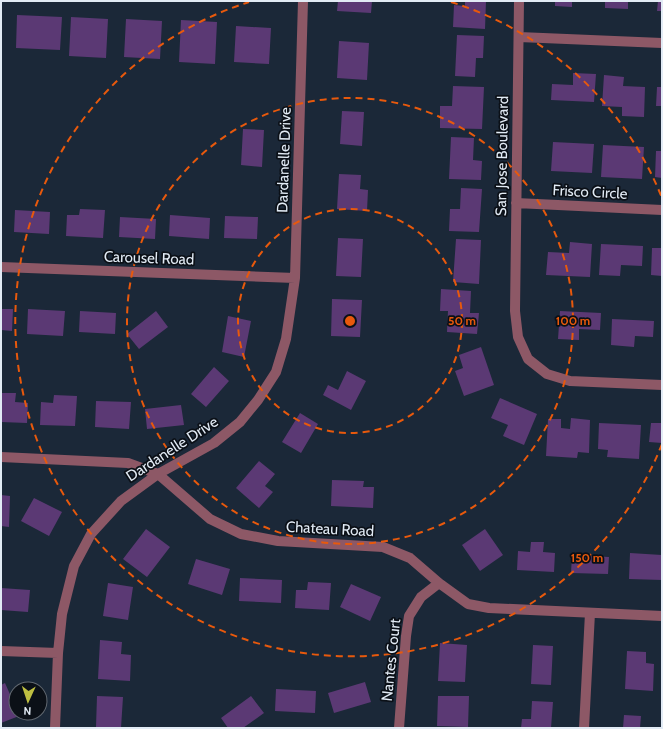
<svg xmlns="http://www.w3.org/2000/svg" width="663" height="729" viewBox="0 0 663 729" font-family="Cabin,sans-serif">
  <rect width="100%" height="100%" fill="#1b2838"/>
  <path fill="#5b3974" d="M338 1H372L371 13 337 11Z
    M465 1H486L485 29 453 27 454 5 465 6Z
    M555 1H572V7L555 6Z
    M605 1H628V9L605 8Z
    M658 1H662V11H657Z
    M17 15 62 17 60 50 16 48Z
    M71 17 108 19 106 58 69 56Z
    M126 19 162 21 160 59 124 57Z
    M181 20 217 22 215 64 179 62Z
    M236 26 271 28 269 64 234 62Z
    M457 35 484 36 483 58H476L475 77 455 76Z
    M339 41 369 43 367 80 337 78Z
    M573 73 596 74 594 102 551 100 552 84 573 85Z
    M604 75 624 77 623 86 645 87 644 117 622 116V107L602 106Z
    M453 86 484 87 482 129 440 128V106H452Z
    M657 87H662V106H656Z
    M342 111 364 112 362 146 340 144Z
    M243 129 264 130 262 167 241 165Z
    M451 137 474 138 473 160 482 161 481 180 449 179Z
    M553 142 594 144 592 173 551 171Z
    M603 145 644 147 642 179 601 177Z
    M656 151H662V178L655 177Z
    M339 174 361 175 360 189 368 190 367 211 337 209Z
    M461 188 482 189 479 232 449 231 450 209H460Z
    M80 209 105 210 103 238 66 236 67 215H79Z
    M15 210 50 212 49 234 14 232Z
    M170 215 210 218 209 239 169 236Z
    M225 216 258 217 257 239 224 238Z
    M120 217 156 219 155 239 119 237Z
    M338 238 363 239 361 277 336 276Z
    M456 239 481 240 479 284 453 282Z
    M570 242 592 244 590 277 546 275 548 252 569 253Z
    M601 244 643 246 642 266 621 265 620 276 599 275Z
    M652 248H662V276L651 275Z
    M441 289 471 291 470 313H479L477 334 447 332 448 311H440Z
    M332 299 362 300 360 337 331 336Z
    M1 309H13L12 331 1 330Z
    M28 309 65 311 63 336 27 334Z
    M80 311 116 313 115 334 79 332Z
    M156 311 168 327 139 349 127 334Z
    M560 311 601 313 600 330 579 329V340L558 339Z
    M228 316 251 321 244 357 222 352Z
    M612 319 654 321 653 337 635 336 634 347 611 345Z
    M481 347 494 385 464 396 455 371 463 368 459 355Z
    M214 367 229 381 206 407 191 394Z
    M347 371 366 381 351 410 323 395 328 385 338 390Z
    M1 393H16L15 402 28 403 27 423 1 422Z
    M54 395 77 396 75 426 40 425 41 402 53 403Z
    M500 398 537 414 524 445 503 436 508 425 491 418Z
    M96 401 131 402 129 429 95 427Z
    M181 405 184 425 147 429 145 409Z
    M300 413 318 424 301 453 282 442Z
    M571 418 590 420 589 453 578 452 577 458 546 456 548 419H561V428L570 429Z
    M599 423 641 425 639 459 607 457 608 450 598 449Z
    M651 423H662V443L649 442Z
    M259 461 275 474 265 486 273 492 259 508 236 488Z
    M332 480 364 481 363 487H374L373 508 331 506Z
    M1 495 10 496 9 527 1 526Z
    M34 498 62 512 49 536 21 521Z
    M146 529 170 547 147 577 123 559Z
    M485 529 503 555 480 571 462 545Z
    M531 542H544L543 552 555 553 554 572 517 570 518 551 530 552Z
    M630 553 662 555V580L629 579Z
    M572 555 609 557 608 574 571 573Z
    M196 559 230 569 222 595 188 584Z
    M240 578 282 580 281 603 239 601Z
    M308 582 331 583 329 610 295 608 296 590H307Z
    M108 583 133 587 128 620 103 616Z
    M351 584 381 597 370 621 340 607Z
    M1 588 30 590 28 612 1 610Z
    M100 640 122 642 121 654 131 655 130 681 98 679Z
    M440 643 467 645 465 682 438 681Z
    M533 645 553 646 551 685 531 684Z
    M627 651 646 652V663L654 664 653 691 625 689Z
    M365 682 371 702 334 713 328 693Z
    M5 683 16 708V713H18L19 716 1 723V685Z
    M276 689 316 691 315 713 275 711Z
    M97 696 123 697 121 728 96 727Z
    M251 696 264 713 243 728H228L221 718Z
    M438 696H469L468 727 437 726Z
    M532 701 553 702 551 728H521L522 719H531Z
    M624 715 641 716 640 728H623Z"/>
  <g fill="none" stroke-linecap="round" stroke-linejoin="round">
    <path stroke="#8d5866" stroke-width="10" d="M519 1 515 311 518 337 528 359 547 374 570 381 662 385
      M519 37 662 43
      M516 203 662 210
      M1 267 295 278
      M1 457 128 463 158 474 210 519 241 534 278 541 383 547 410 558 439 583 468 604 489 608 662 616
      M1 651 58 653
      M55 728 58 653 62 614 74 566 91 534 121 501 158 474 214 443 240 422 258 400 276 372 286 339 295 278 303 1
      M399 728 406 636 409 616 421 597 439 583
      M584 728 590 613"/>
  </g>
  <g fill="none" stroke="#e8590c" stroke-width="2" stroke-dasharray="7 5">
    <circle cx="350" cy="321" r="112"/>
    <circle cx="350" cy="321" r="223"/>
    <path d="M662 444A335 335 0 1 1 249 2M451 2A335 335 0 0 1 662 198"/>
  </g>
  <g text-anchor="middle" stroke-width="3.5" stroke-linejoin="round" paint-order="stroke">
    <g font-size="15" fill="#e2ebf5" stroke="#0b1017">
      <text transform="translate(502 156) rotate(-89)" y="5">San Jose Boulevard</text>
      <text transform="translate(284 160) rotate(-88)" y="5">Dardanelle Drive</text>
      <text transform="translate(590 192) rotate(3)" y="5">Frisco Circle</text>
      <text transform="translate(149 258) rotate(2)" y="5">Carousel Road</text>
      <text transform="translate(172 449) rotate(-33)" y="5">Dardanelle Drive</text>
      <text transform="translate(330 529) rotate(3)" y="5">Chateau Road</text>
      <text transform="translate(391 660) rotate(-84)" y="5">Nantes Court</text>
    </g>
  </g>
  <circle cx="350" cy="321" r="6" fill="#e8590c" stroke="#0b1017" stroke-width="2"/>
  <g font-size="12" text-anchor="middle" font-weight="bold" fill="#e8590c" stroke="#0b1017" stroke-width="3.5" stroke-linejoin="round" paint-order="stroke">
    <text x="462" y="325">50 m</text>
    <text x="573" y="325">100 m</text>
    <text x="587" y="562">150 m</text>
  </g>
  <rect width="663" height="729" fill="none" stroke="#e2ebf5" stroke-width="4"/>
  <g transform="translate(28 701) rotate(183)"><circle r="19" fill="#0b1017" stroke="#616870"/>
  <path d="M0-3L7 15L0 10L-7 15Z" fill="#bebf42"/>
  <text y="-6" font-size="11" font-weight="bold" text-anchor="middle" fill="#e2ebf5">N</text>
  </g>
</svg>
